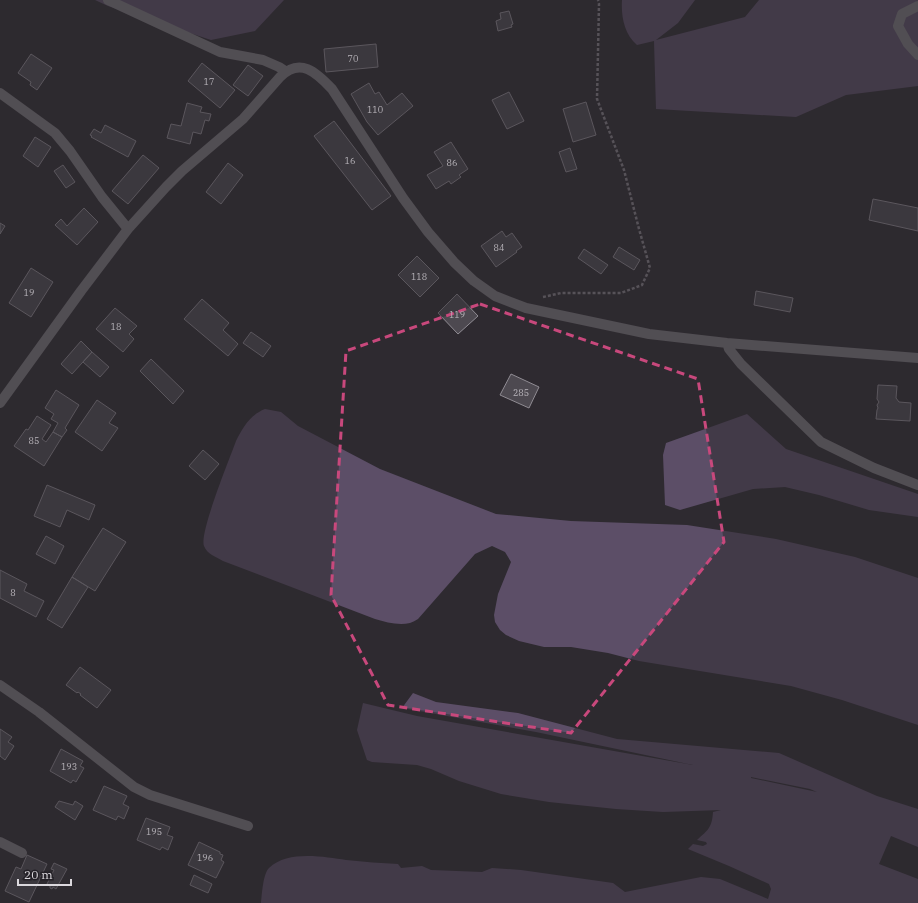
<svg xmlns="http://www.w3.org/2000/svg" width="918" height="903" viewBox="0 0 918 903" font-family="'IBM Plex Serif',serif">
  <rect width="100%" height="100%" fill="#2e2a30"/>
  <path fill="#5c4e67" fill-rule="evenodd" d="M95 0H284L255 31 211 40 108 6Z
    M622 0H695L678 23 656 40 745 17 759 0H918V86L846 95 796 117 656 109 654 41 637 45C624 34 621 16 622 0Z
    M265 409 281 412 298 426 380 469 496 514 571 521 687 525 776 539 855 557 918 578V725L842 700 791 686 639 661 608 653 571 647H544L519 641 506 635 500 630 495 622 494 615 498 594 511 562 505 552 492 546 475 554 418 619C406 628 389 623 375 619L223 561C216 557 207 554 204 546 199 533 230 458 236 441 243 427 250 415 265 409Z
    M747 414 786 449 918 494V517L869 510 819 495 785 487 753 489 680 510 665 505 663 455 666 443Z
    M413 693 436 702 518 713 617 739 779 753 877 796 918 809V847L891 836 879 864 918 879V903H261C262 894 263 874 269 868 288 850 324 857 346 860 364 862 381 863 398 864L401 868 422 866 431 870 482 872 492 868 521 870 613 883 625 892 701 877 720 879 768 899 771 889 769 884 729 866 688 849 693 844 703 846 707 844 706 842 697 840C708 830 712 828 713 812L721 810 663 812 616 809 549 802 501 794 459 781 431 769 417 765 372 762 367 760 357 730 363 703 417 716 693 765 536 732 402 708ZM751 777 810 789 817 792 751 778Z"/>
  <path fill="#4d4950" stroke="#908c93" d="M509 11 513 24 511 25 512 27 498 31 496 21 501 19 500 13Z
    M376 44 378 67 326 72 324 49Z
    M31 54 52 68 37 90 30 85 31 82 18 73Z
    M202 63 235 90 220 108 188 81Z
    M248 65 263 76 248 96 233 85Z
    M369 83 375 94 379 92 387 105 402 93 413 106 378 135 367 122 351 94Z
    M509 92 524 121 507 129 492 100Z
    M586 102 596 135 573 142 563 109Z
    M187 103 202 107 200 112 211 114 209 121 205 120 201 134 193 132 190 144 167 138 171 124 181 126Z
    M334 121 391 196 372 210 314 136Z
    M105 125 136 141 128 157 91 137 92 136 90 135 94 129 101 133Z
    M35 137 51 147 38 167 23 156Z
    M451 142 468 169 459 175 461 177 451 184 449 181 436 189 427 175 443 166 434 152Z
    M570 148 577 169 566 172 559 152Z
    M143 155 159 168 128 204 112 191Z
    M228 163 243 175 221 204 206 192Z
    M63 165 75 182 66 188 54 171Z
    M873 199 918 208V231L869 220Z
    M84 208 98 222 77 245 55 225 61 219 67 226Z
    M0 223 5 226 0 234Z
    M502 231 506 237 512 233 522 247 516 251 517 252 496 267 481 246Z
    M619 247 640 260 634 270 613 257Z
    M584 249 608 265 601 274 578 258Z
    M417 256 439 278 420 297 398 275Z
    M31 268 53 282 31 317 9 303Z
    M756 291 793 298 790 312 754 305Z
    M457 294 478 316 458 334 438 313Z
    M202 299 229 323 223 330 238 344 228 356 184 319Z
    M115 308 137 326 129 334 134 339 123 352 96 329Z
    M251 332 271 346 263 357 243 343Z
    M81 341 92 352 72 374 61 364Z
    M92 352 109 367 100 377 83 362Z
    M151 359 184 391 173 404 140 371Z
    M511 374 539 387 529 408 500 395Z
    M878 385 897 386 896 398 899 402 911 403 910 421 876 419 877 410 878 408 877 405 879 402 877 399Z
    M56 390 79 405 65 428 67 430 62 437 53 432 58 423 51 419 54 414 45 408Z
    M97 400 116 413 109 423 118 428 102 451 75 432Z
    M37 416 51 425 42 439 46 442 53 432 62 437 44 466 14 446 26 429 28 430Z
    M203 450 219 464 205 480 189 466Z
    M47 485 95 505 89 520 67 510 60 527 34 516Z
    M103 528 126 542 95 591 72 577Z
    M46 536 64 546 55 564 36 554Z
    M0 570 27 584 24 591 44 601 36 617 0 598Z
    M72 577 88 587 62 628 47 619Z
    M80 667 111 690 97 708 80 695 81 694 78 692 77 693 66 685Z
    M0 729 12 737 8 742 14 746 5 760 0 756Z
    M61 749 83 761 80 766 84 768 76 782 73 780 71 783 50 771Z
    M104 786 127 796 123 804 129 807 124 819 118 816 116 820 93 810Z
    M59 801 73 805 75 801 83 806 75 820 55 807Z
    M146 818 170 827 167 835 173 837 168 850 162 847 160 850 137 840Z
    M199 842 220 852V854L223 855 221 860 224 862 216 878 188 865Z
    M27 855 47 864 29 902 5 891 16 867 21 869Z
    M54 863 67 869 56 889 53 887 52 889 50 888V886L47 884 54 870 51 869Z
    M194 875 212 884 208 893 190 885Z"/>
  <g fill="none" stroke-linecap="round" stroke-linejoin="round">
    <path stroke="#878389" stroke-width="2.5" stroke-dasharray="3 2" stroke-linecap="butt" d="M543 297 561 293H621L642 285 650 268 639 229 624 170 597 99 599 4 598 0"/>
    <path stroke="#7c7a7e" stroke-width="10" d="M108 0 220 52 263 60 279 67 285 71
      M918 6 902 14 898 26 908 44 918 55
      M0 93 55 133 70 151 102 197 128 229
      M727 343 729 349 741 364 821 442 874 468 918 485
      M0 403 81 291 128 229 166 187 182 171 243 119 280 77C300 57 316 72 332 89L403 198 428 232 454 262 474 281 495 296 526 308 649 334 727 343 918 358
      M0 685 39 712 134 787 150 795 248 826
      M0 842 22 853"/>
  </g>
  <path d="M0 0H918V903H0ZM480 304 698 379 724 542 571 733 388 705 331 595 346 351Z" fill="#2e2a30" fill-opacity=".55" fill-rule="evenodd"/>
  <path fill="none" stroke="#c8487c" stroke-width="3" stroke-dasharray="8 5" stroke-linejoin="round" d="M480 304 698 379 724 542 571 733 388 705 331 595 346 351Z"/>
  <g text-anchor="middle" stroke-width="4" stroke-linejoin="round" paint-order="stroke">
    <g font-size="9" fill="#b8b4ba">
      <text x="353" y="62">70</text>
      <text x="209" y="85">17</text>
      <text x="375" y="113">110</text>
      <text x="350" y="164">16</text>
      <text x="452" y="166">86</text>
      <text x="499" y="251">84</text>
      <text x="419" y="280">118</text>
      <text x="29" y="296">19</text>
      <text x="457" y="318">119</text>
      <text x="116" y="330">18</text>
      <text x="521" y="396">285</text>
      <text x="34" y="444">85</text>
      <text x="13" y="596">8</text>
      <text x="69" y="770">193</text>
      <text x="154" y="835">195</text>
      <text x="205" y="861">196</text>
    </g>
  </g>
  <path d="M18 879v6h53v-6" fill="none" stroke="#dbd8dd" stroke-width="2"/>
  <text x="24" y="879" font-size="12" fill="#dbd8dd" stroke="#242127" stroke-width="3" paint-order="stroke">20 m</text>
</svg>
